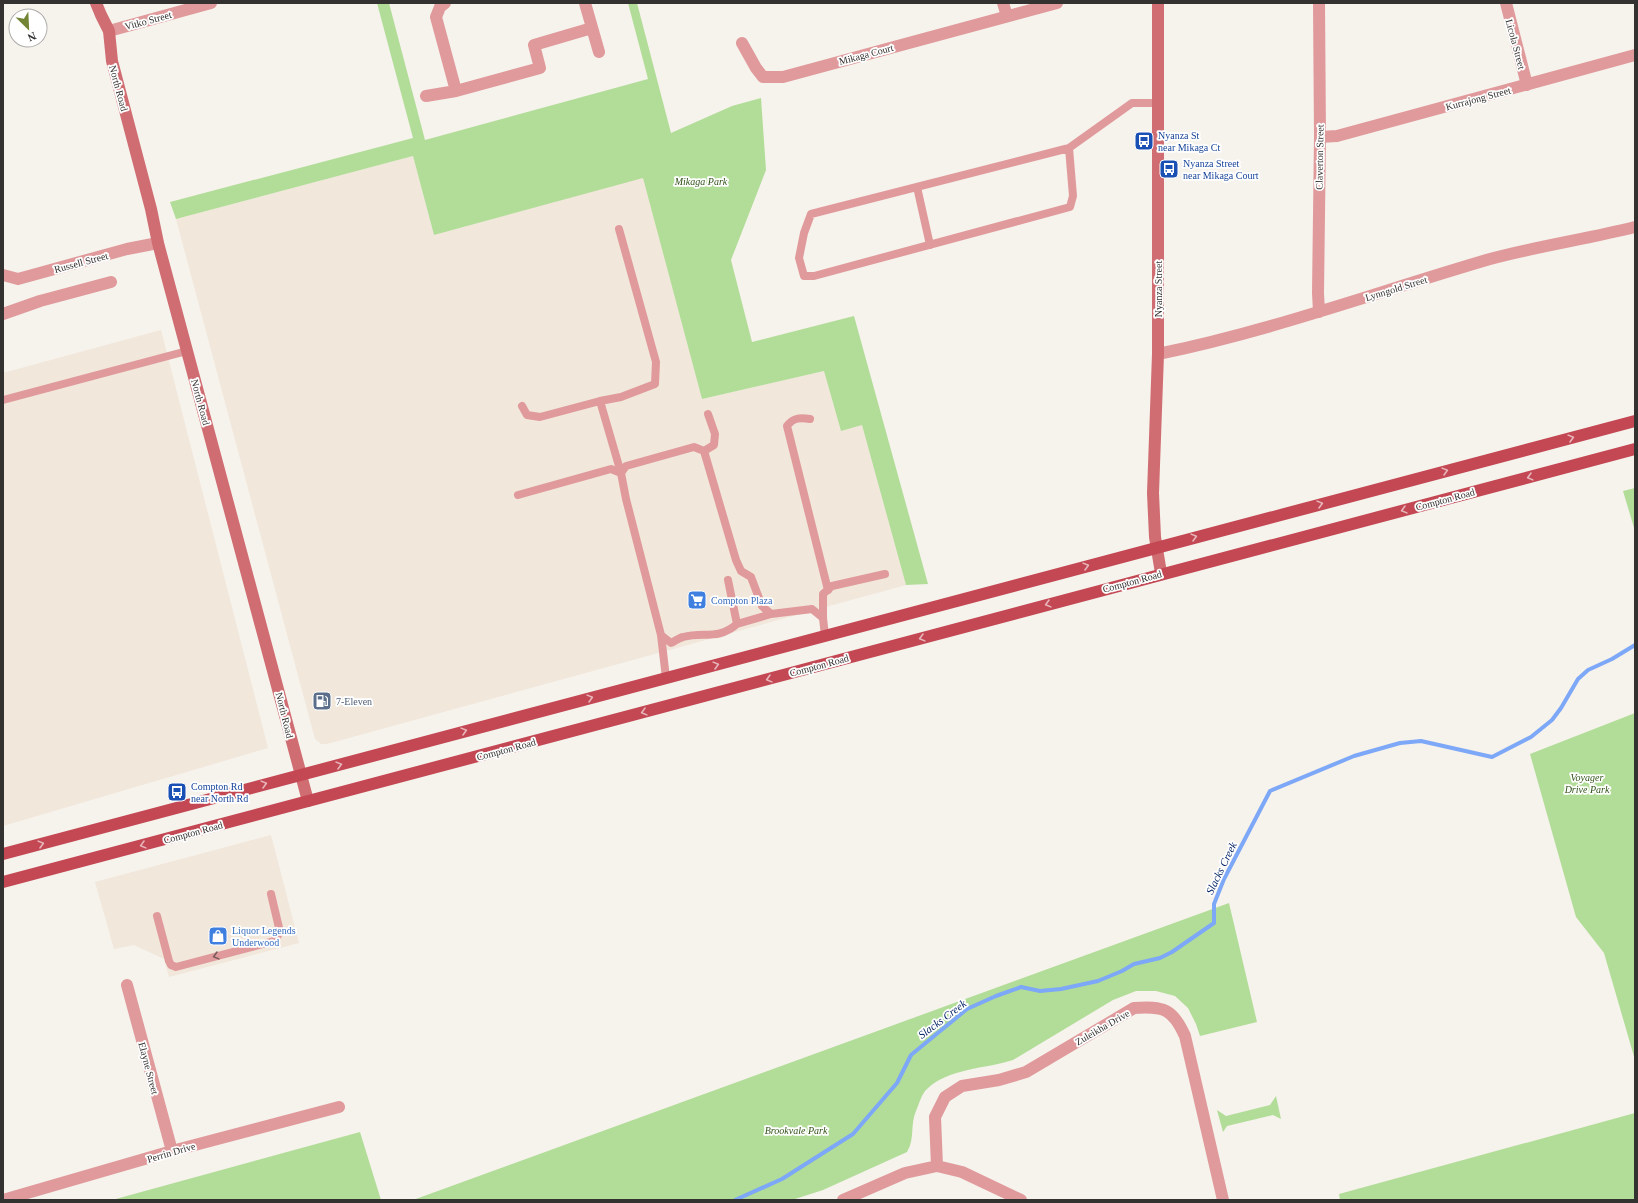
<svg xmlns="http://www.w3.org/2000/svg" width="1638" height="1203" viewBox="0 0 1638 1203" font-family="'Times New Roman',serif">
  <rect width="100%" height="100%" fill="#f6f2ec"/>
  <path fill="#f1e7db" d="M413 156 434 235 643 177 702 399 824 371 841 431 862 425 906 585 327 744H321L315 739 176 219Z
    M161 330 268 748 3 826V373Z
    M271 835 299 943 169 977 164 959 134 945 114 949 95 882Z"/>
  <path fill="#b2dd98" d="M377 3H389L425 140 648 79 628 3H637L671 133 732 106 761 98 766 170 731 260 752 342 854 316 928 584 906 585 862 425 841 431 824 371 702 399 643 178 434 235 413 156 176 219 170 202 413 138Z
    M1635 488V531L1623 491Z
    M1635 713V1060L1604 953 1576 917 1530 754Z
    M1229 903 1257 1022 1200 1036 1196 1024 1188 1008 1175 996 1156 991H1136L1113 1000 1013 1060C985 1069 949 1068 927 1089 922 1093 919 1104 916 1111 910 1124 915 1139 907 1152L823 1190 792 1200H413Z
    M1276 1096 1281 1119 1273 1115 1227 1126 1223 1132 1217 1110 1226 1116 1270 1105Z
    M1635 1113V1200H1340L1339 1194Z
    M360 1132 381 1200H112Z"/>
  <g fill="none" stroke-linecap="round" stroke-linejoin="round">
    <path stroke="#7da7f7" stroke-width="4" d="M735 1200 782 1179 853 1134 897 1083 911 1055 967 1009 996 996 1021 987 1040 991 1061 989 1098 981 1122 971 1134 964 1160 958 1172 952 1214 923V904L1224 879 1270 791 1354 756 1400 743 1421 741 1492 757 1531 737 1552 720 1561 708 1578 679 1588 670 1612 659 1635 645"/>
    <path stroke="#e09a9c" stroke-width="8" d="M1069 148 1073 196 1070 207 814 276H804L799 258 804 233 811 214 1069 148 1132 103H1158
      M917 187 930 245
      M619 229 656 362 655 384 621 397 600 401 621 473
      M3 400 187 351
      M522 406 527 415 540 417 600 401
      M810 419C800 417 793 418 787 426L828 590
      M704 451 714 445 715 434 708 414
      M518 495 611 469 621 473
      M728 580 737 624C717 641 704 631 683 637 679 638 675 641 671 643L661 635 626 499 621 473 626 466 694 447 704 451 736 560 741 571 751 577 762 606 771 614 812 609 823 618
      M737 624 771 614
      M661 635 666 678
      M825 636 823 618V594L832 586 885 574
      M157 916 169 961 171 965 176 967 274 941 280 932 271 894"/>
    <path stroke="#e09a9c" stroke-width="12" d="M445 3 440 7 436 17 456 91
      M585 3 599 52
      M1003 3 1007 16
      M1506 3 1527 85
      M109 31 211 3
      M742 43 756 68 763 77H783L1057 3
      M426 96 456 91 540 68 534 45 592 28
      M1320 137 1337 136 1635 55
      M3 275 18 279 127 249 158 243
      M1319 312 1318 293 1320 137 1319 3
      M3 314 40 301 111 282
      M1158 354C1271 331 1380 291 1490 259 1538 246 1587 239 1635 227
      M127 985 172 1151
      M937 1166 935 1117 945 1097 962 1086 999 1080 1026 1072 1134 1008C1164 1006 1173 1009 1185 1036L1223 1200
      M3 1200 172 1151 339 1107
      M843 1200 905 1173 937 1166 962 1172 1021 1200"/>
    <path stroke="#d06d72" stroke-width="12" d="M96 3 101 15 109 31 112 61 151 209 158 243 308 801
      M1158 3V354L1153 493 1155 537 1161 573"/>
    <path stroke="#c34854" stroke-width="12" d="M3 854 1635 421
      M3 882 1635 449"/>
  </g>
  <defs><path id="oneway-chevron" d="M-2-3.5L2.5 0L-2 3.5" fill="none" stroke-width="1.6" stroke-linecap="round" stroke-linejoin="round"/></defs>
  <g stroke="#e7b6bb">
    <use href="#oneway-chevron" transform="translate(1571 438) rotate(-15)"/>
    <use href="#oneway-chevron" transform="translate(1445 471) rotate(-15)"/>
    <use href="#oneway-chevron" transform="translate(1530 477) rotate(165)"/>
    <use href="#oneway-chevron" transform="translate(1320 504) rotate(-15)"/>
    <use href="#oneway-chevron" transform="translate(1404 510) rotate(165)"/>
    <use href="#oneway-chevron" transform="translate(1194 537) rotate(-15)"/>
    <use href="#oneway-chevron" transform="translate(1086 566) rotate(-15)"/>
    <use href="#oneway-chevron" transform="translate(1048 604) rotate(165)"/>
    <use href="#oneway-chevron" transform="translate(922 638) rotate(165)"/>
    <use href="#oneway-chevron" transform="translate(716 665) rotate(-15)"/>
    <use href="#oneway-chevron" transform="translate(769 679) rotate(165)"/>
    <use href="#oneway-chevron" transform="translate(590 698) rotate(-15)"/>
    <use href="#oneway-chevron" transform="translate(644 712) rotate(165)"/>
    <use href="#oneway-chevron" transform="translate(464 731) rotate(-15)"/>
    <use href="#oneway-chevron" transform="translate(339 765) rotate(-15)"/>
    <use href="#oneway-chevron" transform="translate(264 784) rotate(-15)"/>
    <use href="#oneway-chevron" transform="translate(41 844) rotate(-15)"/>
    <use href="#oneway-chevron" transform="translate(143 845) rotate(165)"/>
  </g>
  <use stroke="#795c5b" href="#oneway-chevron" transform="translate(216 956) rotate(165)"/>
  <defs>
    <symbol id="bus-square" viewBox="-11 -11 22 22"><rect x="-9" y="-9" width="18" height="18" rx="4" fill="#1a4fb4" stroke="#fff"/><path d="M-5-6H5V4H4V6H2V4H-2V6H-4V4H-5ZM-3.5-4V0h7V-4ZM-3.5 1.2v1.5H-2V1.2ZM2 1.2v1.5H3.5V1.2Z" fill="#fff"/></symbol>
    <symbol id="supermarket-square" viewBox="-11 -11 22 22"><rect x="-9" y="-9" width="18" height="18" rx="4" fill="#3f7fe0" stroke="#fff"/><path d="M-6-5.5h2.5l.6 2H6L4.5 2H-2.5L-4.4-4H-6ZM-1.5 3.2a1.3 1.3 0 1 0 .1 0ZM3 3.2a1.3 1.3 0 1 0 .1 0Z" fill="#fff"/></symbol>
    <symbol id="fuel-square" viewBox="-11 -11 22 22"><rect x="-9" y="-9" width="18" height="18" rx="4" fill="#5c6f8a" stroke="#fff"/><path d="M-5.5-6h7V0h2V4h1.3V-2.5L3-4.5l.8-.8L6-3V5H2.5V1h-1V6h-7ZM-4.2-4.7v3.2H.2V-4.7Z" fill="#fff"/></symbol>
    <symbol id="shop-square" viewBox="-11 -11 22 22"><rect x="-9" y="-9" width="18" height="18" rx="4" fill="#3f7fe0" stroke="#fff"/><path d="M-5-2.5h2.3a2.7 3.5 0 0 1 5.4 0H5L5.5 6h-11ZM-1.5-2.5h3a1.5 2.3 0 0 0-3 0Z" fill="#fff"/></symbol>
  </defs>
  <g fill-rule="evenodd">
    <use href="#bus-square" x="1133" y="130" width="22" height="22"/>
    <use href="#bus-square" x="1158" y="158" width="22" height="22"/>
    <use href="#supermarket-square" x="686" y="589" width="22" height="22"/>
    <use href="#fuel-square" x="311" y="690" width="22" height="22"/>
    <use href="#bus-square" x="166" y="781" width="22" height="22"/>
    <use href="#shop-square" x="207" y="925" width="22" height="22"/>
  </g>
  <g text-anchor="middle" stroke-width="3.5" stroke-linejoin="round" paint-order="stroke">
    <g font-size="10" fill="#343230" stroke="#fff">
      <text transform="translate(148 20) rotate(-15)" y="4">Vitko Street</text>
      <text transform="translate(1516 44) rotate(75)" y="4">Licola Street</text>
      <text transform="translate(866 54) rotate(-15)" y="4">Mikaga Court</text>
      <text transform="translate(119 88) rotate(75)" y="4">North Road</text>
      <text transform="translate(1478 98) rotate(-15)" y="4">Kurrajong Street</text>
      <text transform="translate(1319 157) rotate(-89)" y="4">Claverton Street</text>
      <text transform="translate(81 262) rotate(-15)" y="4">Russell Street</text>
      <text transform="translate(1396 288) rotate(-17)" y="4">Lynngold Street</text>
      <text transform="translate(1158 289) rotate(-90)" y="4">Nyanza Street</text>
      <text transform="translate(201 402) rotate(75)" y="4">North Road</text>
      <text transform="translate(1445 499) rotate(-15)" y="4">Compton Road</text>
      <text transform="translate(1132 581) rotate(-15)" y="4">Compton Road</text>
      <text transform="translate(819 665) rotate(-15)" y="4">Compton Road</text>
      <text transform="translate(285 715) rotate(76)" y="4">North Road</text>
      <text transform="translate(506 749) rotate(-15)" y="4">Compton Road</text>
      <text transform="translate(193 832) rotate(-15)" y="4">Compton Road</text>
      <text transform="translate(1102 1027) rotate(-30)" y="4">Zuleikha Drive</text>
      <text transform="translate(149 1068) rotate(75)" y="4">Elayne Street</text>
      <text transform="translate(171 1152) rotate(-16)" y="4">Perrin Drive</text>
    </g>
    <g font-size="10" fill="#164399" stroke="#fff" text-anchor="start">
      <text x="1158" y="139">Nyanza St<tspan x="1158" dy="12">near Mikaga Ct</tspan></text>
      <text x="1183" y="167">Nyanza Street<tspan x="1183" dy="12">near Mikaga Court</tspan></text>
      <text x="191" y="790">Compton Rd<tspan x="191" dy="12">near North Rd</tspan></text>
    </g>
    <g font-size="10" font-style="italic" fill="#305117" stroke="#fff">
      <text x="701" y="185">Mikaga Park</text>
      <text x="1587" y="781">Voyager<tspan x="1587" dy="12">Drive Park</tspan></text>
      <text x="796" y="1134">Brookvale Park</text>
    </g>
    <g font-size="10" fill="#366cbe" stroke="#fff" text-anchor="start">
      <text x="711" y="604">Compton Plaza</text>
      <text x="232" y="934">Liquor Legends<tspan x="232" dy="12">Underwood</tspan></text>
    </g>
    <g font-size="10" fill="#4e5e75" stroke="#fff" text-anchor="start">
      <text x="336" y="705">7-Eleven</text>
    </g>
    <g font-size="11" font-style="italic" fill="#042366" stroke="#fff">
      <text transform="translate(1221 868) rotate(-64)" y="4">Slacks Creek</text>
      <text transform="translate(942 1019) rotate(-37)" y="4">Slacks Creek</text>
    </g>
  </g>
  <rect width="1638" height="1203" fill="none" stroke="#343230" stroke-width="8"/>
  <g transform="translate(28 28) rotate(156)"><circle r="19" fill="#ffffff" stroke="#aeadac"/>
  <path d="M0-3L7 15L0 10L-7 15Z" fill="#738535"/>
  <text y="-6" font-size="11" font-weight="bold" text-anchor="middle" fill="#343230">N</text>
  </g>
</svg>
